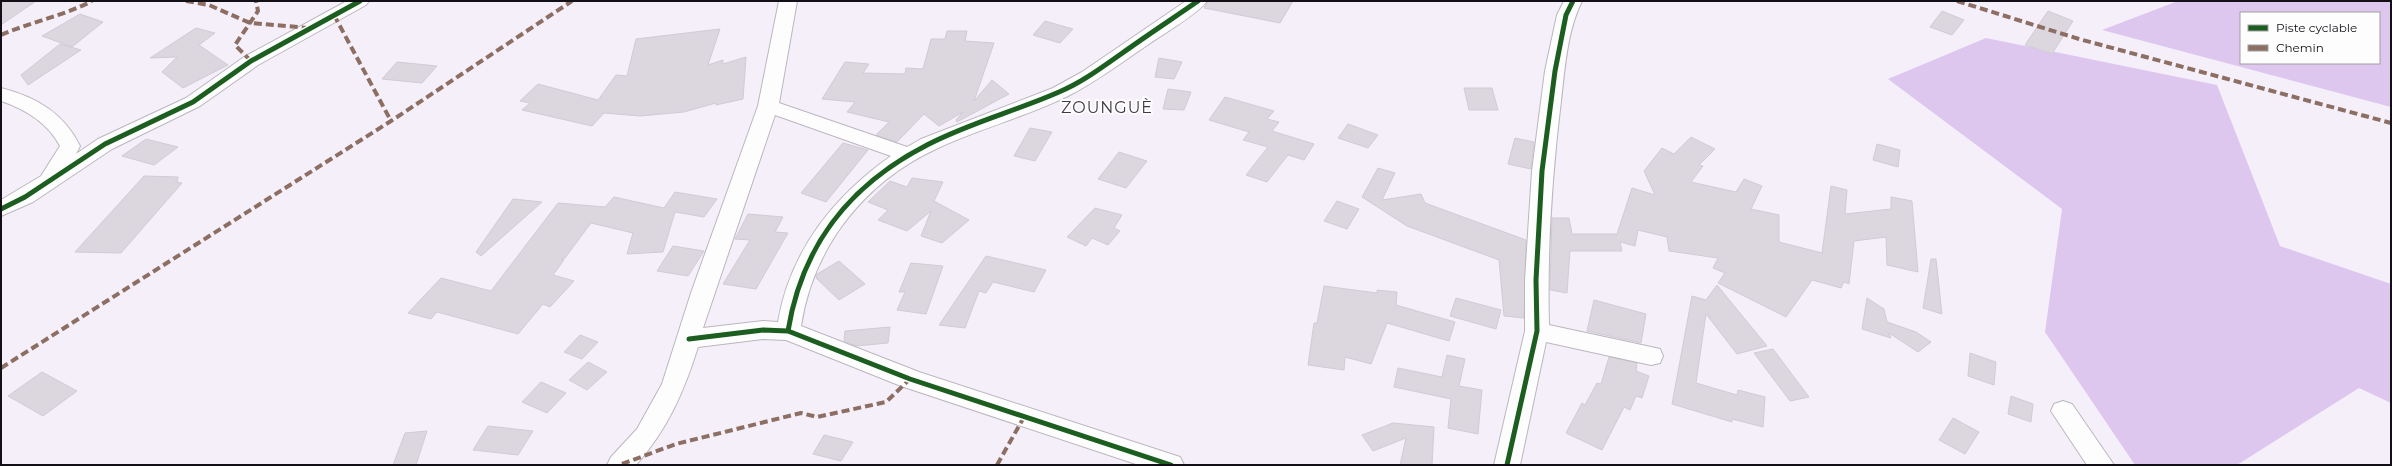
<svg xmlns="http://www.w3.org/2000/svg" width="2392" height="466" viewBox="0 0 2392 466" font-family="Montserrat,sans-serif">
  <rect width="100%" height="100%" fill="#f5effa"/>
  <path fill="#dec7ef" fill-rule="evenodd" d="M2178 1H2391V107L2102 30ZM2241 13H2379V63H2241Z
    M1986 38 2217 85 2280 246 2391 284V403L2359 388 2237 465H2135L2045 332 2062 209 1888 79Z"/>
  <path fill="#dcd7df" stroke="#d0cbd4" d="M1 1H36L1 25Z
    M1208 1H1293L1280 23 1204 8Z
    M1942 11 1964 20 1952 35 1930 27Z
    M2048 11 2073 21 2052 54 2025 45Z
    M80 14 103 22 72 47 42 36Z
    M1045 21 1073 29 1060 43 1033 35Z
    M196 28 215 33 199 45 228 65 183 88 162 72 177 57 150 58Z
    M720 29 708 65 723 60V64L746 57 743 99 716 105V103L684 112 640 116 604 113 592 126 522 110 530 103 520 101 538 84 598 100 616 75 627 76 636 39Z
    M947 31H967L965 41 994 43 974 101 992 80 1009 94 957 122 956 120 963 112 939 126 924 114 897 142 876 135 889 122 847 112 855 102 822 99 845 62 869 64 863 73 905 74 906 68 923 69 931 39H945Z
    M60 44 81 50 28 85 21 75Z
    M1159 58 1182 62 1174 79 1155 77Z
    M397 62 437 66 422 83 382 79Z
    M1464 88H1492L1498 110H1469Z
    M1168 89 1191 92 1184 110 1163 109Z
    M1225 97 1274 111 1267 119 1279 122 1272 131 1314 144 1304 160 1288 155 1267 182 1246 175 1268 147 1243 140 1249 132 1209 120Z
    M1348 124 1378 135 1368 148 1338 138Z
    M1030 128 1052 132 1035 161 1014 156Z
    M1691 137 1715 149 1699 165 1703 166 1691 182 1736 192 1744 179 1762 186 1751 209 1779 215V242L1822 253 1831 186 1847 190 1845 214 1891 209V197L1912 201 1918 272 1887 265 1886 237 1854 241 1849 284 1844 282 1841 288 1812 280 1786 317 1718 283 1725 273 1713 268 1718 258 1669 251 1667 237 1638 230 1635 246 1620 242 1622 251H1570L1567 293 1550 290 1552 218H1569L1572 234H1617L1632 188 1655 195 1644 171 1662 148 1674 154Z
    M1515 138 1534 142 1531 169 1508 164Z
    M146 139 178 147 154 165 122 156Z
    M843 143 868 150 826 202 801 193Z
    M1877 144 1900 150 1898 167 1873 160Z
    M1119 152 1147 161 1126 188 1098 179Z
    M1378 168 1395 173 1382 200 1421 194 1425 203 1526 240 1524 318 1504 316 1499 260 1407 226 1362 197Z
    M144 176 178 177 177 182 182 183 121 253 75 252Z
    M912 178 943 182 934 201 969 220 942 243 921 236 931 211 907 231 878 220 888 210 868 202 890 181 907 187Z
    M675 192 717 199 704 217 675 212 663 252 627 254 633 233 591 223 565 258 561 259 564 260 553 275 574 281 550 307 543 304 518 334 437 312 431 319 408 313 441 278 491 291 558 203 605 207 614 197 664 208Z
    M513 199 542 202 481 256 476 252Z
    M1337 201 1359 209 1347 229 1324 221Z
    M1095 208 1122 215 1114 228 1120 231 1108 245 1092 238 1086 246 1067 237Z
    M748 214 783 217 775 232 788 233 756 289 723 284 750 240 735 239Z
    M673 246 704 251 688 276 657 271Z
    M986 256 1046 270 1034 292 993 282 986 293 979 291 965 328 939 325Z
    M1931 259H1936L1942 314 1923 308Z
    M839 261 865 284 839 300 816 278 817 274Z
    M911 263 943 266 926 314 897 310 905 292H899Z
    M1717 285 1767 346 1737 354 1706 314 1696 383 1737 395 1738 390 1765 397 1763 427 1732 419V422L1672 404 1692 296 1706 300Z
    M1324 286 1377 293V290L1397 292 1396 305 1455 322 1449 341 1387 323 1371 364 1345 357 1344 370 1308 365 1314 323H1317Z
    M1456 298 1501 310 1496 329 1450 316Z
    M1867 298 1884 309 1887 322 1916 332 1931 342 1918 352 1889 333 1891 338 1862 329Z
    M1594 300 1646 314 1641 343 1587 331Z
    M890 327 888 343 856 346 844 341 845 331Z
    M580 335 598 342 582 359 564 352Z
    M1773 349 1809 397 1790 401 1754 353Z
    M1970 353 1996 362 1994 385 1968 376Z
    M1447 355 1465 359 1459 386 1482 390 1478 434 1448 428 1451 399 1394 387 1398 368 1442 377Z
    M1609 357 1637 363 1636 371 1649 376 1642 398 1636 396 1630 410 1624 407 1602 450 1566 433 1582 403 1585 405 1597 383 1601 384Z
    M588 362 607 372 587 390 569 380Z
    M42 372 77 391 43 416 8 396Z
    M541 382 566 393 547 413 522 402Z
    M2011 396 2033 404 2031 422 2008 414Z
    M1953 418 1979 432 1965 454 1939 440Z
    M1393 423 1434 427 1432 465H1400L1406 438 1373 451 1362 435Z
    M488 426 533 431 518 455 473 450Z
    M427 431 416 465H393L405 433Z
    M824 435 853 442 841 461 813 454Z"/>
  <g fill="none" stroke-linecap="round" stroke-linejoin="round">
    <defs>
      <path id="minor" d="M347 1H369L366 5 258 65 200 106 112 149 33 202 1 216V200L41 176 60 146C48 123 25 109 1 101V88C36 97 64 113 80 146L76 154 98 139 186 98 244 57Z
        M779 1H797L779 103 907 147 921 139 1053 88 1082 72 1186 1H1207C1198 14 1163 34 1149 44 1122 62 1096 82 1068 96 1025 117 978 129 936 149 863 183 813 248 801 326L919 372 1180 457 1184 465H1139L901 386 786 340 763 339 698 347C684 392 667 430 636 465H607L611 457 637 429 662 384 691 293 758 106ZM775 115 891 156C834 196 790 251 778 322L763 321 703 328Z
        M1564 1H1582C1567 31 1565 68 1561 101 1552 175 1547 250 1549 325L1651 347 1660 349 1663 356 1660 363 1651 365 1546 342 1520 465H1494L1525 331V280L1532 171 1545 71 1557 15Z
        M2063 401 2072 404 2114 465H2087L2051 411 2054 404Z"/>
    </defs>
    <use href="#minor" stroke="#bbb6bf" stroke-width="2"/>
    <use href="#minor" fill="#fefdfe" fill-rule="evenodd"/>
    <path stroke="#8d6e63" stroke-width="4" stroke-dasharray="8 4" stroke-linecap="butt" d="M186 1 209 5 250 23 309 28
      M1957 1 2079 39 2391 123
      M334 15 391 121
      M1 35C31 22 63 16 92 1
      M251 61 235 45 258 11 256 1
      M1 368 391 121 572 1
      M622 464 676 444 801 413 817 417 886 402 910 379
      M997 465 1024 417"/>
    <defs>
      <path id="cycleway" d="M1 209 25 197 105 144 193 102 251 61 360 1
        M788 331C802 245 849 185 927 145 969 123 1016 111 1059 92 1081 83 1101 68 1121 54 1146 36 1172 19 1198 1
        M689 339 763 330 788 331 910 379 1171 465
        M1507 465 1537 331 1536 280 1542 171 1555 71 1566 15 1573 1"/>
    </defs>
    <use href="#cycleway" stroke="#fdfdfd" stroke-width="8"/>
    <use href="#cycleway" stroke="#1b5e20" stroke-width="5"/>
  </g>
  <g text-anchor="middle" stroke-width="4" stroke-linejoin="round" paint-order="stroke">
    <g font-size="16" letter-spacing="1" fill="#423848" stroke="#fdfdfd">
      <text x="1107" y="113">ZOUNGUÈ</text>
    </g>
  </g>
  <rect width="2392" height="466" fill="none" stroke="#130f16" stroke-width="4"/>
  <rect x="2240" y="12" width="140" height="52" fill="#fdfdfd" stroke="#9f9ea1"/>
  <rect x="2248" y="25" width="20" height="6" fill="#1b5e20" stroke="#9f9ea1"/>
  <text x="2276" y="32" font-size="12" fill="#130f16">Piste cyclable</text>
  <rect x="2248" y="45" width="20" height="6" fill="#8d6e63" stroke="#9f9ea1"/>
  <text x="2276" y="52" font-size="12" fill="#130f16">Chemin</text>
</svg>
